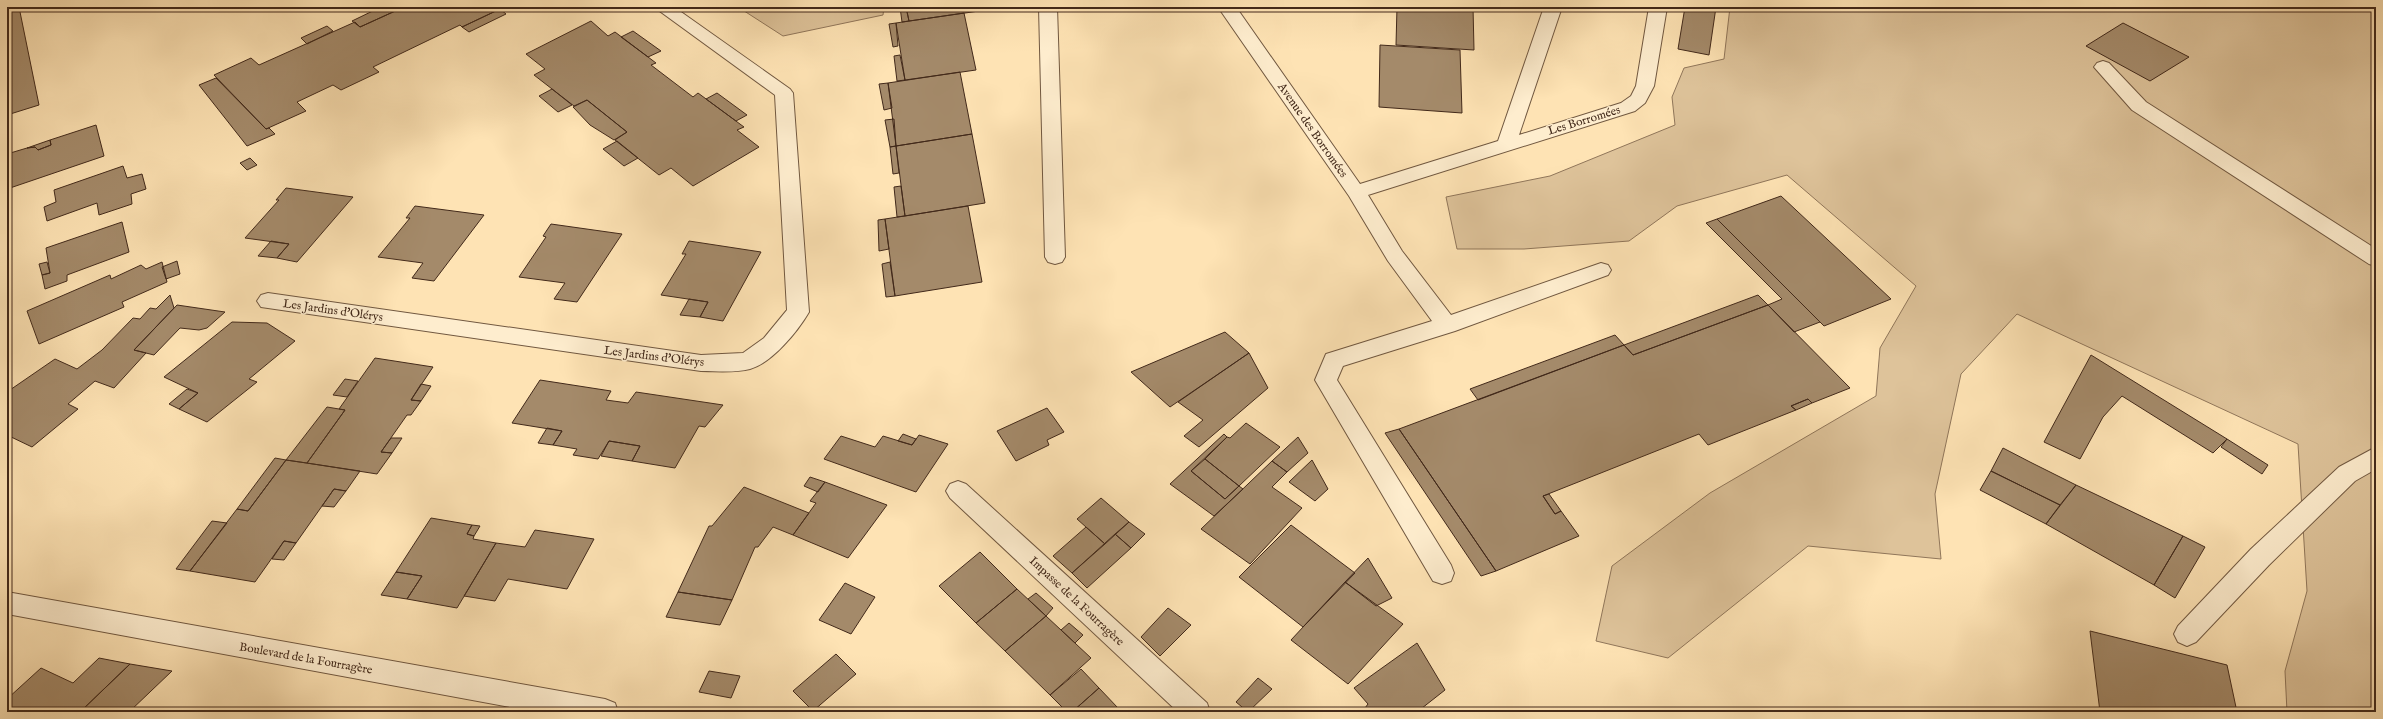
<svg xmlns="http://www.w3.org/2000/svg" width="2383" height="719" viewBox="0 0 2383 719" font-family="'IM FELL English',serif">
  <rect width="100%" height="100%" fill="#fee3b4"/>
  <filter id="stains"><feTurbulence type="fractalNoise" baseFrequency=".005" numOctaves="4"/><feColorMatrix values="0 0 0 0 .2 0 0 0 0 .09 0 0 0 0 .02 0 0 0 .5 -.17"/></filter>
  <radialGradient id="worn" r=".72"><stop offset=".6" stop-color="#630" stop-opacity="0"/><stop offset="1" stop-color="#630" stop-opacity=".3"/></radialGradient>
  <path fill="#dec39a" stroke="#90765a" d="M738 7H884L883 15 783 36Z
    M1730 7H2376V712H2287L2285 671 2307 591 2298 444 2017 314 1961 374 1935 494 1941 559 1808 546 1668 658 1596 641 1612 566 1710 493 1876 396 1880 348 1916 286 1787 175 1677 206 1629 241 1524 249H1457L1446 197 1550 176 1675 125 1672 97 1684 68 1724 59Z"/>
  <path fill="#a48a6a" stroke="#42291a" d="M7 7H19L39 105 7 115Z
    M381 7H404L360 27 352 21Z
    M404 7H498L500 9 462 27 460 25 373 67 379 72 341 90 333 85 297 102 306 111 266 129 214 75 251 58 259 65 355 22 360 27Z
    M900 7H906L909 21 902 22Z
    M906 7H978L979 11 909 21Z
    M1397 7H1473L1474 50 1396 45Z
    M1685 7H1716L1709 55 1678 49Z
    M500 9 506 14 469 32 462 27Z
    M964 13 976 70 905 80 896 23Z
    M591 21 608 36 615 32 656 63 651 65 693 97 698 93 744 127 737 130 759 147 693 186 671 168 659 175 615 140 627 132 587 100 574 106 534 75 545 69 526 54Z
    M896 23 898 46 893 47 889 24Z
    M2123 23 2189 57 2150 81 2086 46Z
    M327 26 333 31 307 44 301 38Z
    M633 31 661 51 648 57 621 37Z
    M1380 45 1460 50 1462 113 1379 107Z
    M900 55 905 80 897 81 894 56Z
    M960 72 972 134 896 146 888 83Z
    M216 78 266 129 269 128 275 134 247 146 199 85Z
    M888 83 892 108 884 110 879 84Z
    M552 89 572 105 558 112 539 96Z
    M717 93 747 115 736 121 706 99Z
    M587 100 627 132 614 140 590 125 573 107Z
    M894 119 896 146 890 147 885 120Z
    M96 125 104 156 7 189V154L27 148 35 147 38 150 51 145 50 140Z
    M972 134 985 203 905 216 896 146Z
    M50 140 51 145 38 150 35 147 27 148Z
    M617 141 638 158 624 166 603 149Z
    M896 146 899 173 893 174 890 147Z
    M250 158 257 165 247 170 240 163Z
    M123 166 127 178 142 174 146 189 131 194 132 204 99 215 97 203 47 221 44 207 56 202 54 190Z
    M901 186 905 216 897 217 894 187Z
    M286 188 353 197 297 262 277 258 289 244 245 238 279 200H276Z
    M1781 196 1891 299 1824 326 1717 219Z
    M415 206 484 215 434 281 412 278 423 263 378 257 410 218H406Z
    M968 206 982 282 895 296 885 219Z
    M885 219 889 249 879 251 878 220Z
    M1717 219 1820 322 1794 332 1768 305 1782 299 1706 223Z
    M122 222 129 252 67 275V281L45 289 42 275 50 273 46 248Z
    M551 224 622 234 577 302 554 299 565 283 519 277 546 237 543 236Z
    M271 241 289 244 277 258 258 256Z
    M689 241 761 252 723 321 700 317 708 302 661 295 686 254H682Z
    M177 261 180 274 166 279 162 267Z
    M47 262 50 273 42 275 39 264Z
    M162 262 167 282 122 302 124 307 39 344 27 311 110 275 111 279 141 265 146 269Z
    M890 262 895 296 886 297 882 264Z
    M170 295 174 308 134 350 146 353 114 388 95 381 68 404 78 409 32 447 7 435V392L55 359 77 369 102 350 133 318 140 319 150 308 156 309Z
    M1758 295 1768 305 1633 355 1624 345Z
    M689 299 708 302 700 317 680 315Z
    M177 305 225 312 207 328 199 330 180 328 154 355 134 350Z
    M1768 305 1850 388 1812 403 1808 399 1791 406 1796 410 1708 445 1699 434 1543 496 1555 514 1561 511 1579 536 1496 571 1399 429 1624 345 1633 355Z
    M232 322 267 323 295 341 249 379 257 382 207 422 179 409 198 393 164 377Z
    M1225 332 1249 353 1170 407 1131 372Z
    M1615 335 1624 345 1478 400 1470 389Z
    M1249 353 1268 388 1199 447 1184 436 1203 420 1178 402Z
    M2091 355 2227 439 2213 453 2122 396 2103 417 2080 459 2044 442Z
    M375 358 433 367 411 400 421 401 411 415H407L381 452 392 453 377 474 307 463 345 410 339 409Z
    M345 379 358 381 347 397 333 395Z
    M540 380 611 391 606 400 628 403 636 392 723 405 705 427 699 426 675 468 632 461 640 446 609 441 598 459 573 455 577 449 553 445 562 431 512 423Z
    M421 384 431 386 421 401 411 400Z
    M187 389 198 393 179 409 169 404Z
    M1808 399 1812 403 1796 410 1791 406Z
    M327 407 345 410 307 463 286 460Z
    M1047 408 1064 432 1047 440 1049 445 1016 461 997 431Z
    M1246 423 1280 447 1239 486 1205 459 1227 437 1230 438Z
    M547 428 562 431 553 445 538 443Z
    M1399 429 1496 571 1481 576 1385 433Z
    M903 434 916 439 912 445 898 441Z
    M1224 434 1227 437 1191 471 1225 499 1239 486 1243 489 1214 516 1170 484Z
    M919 435 948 444 916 492 824 459 841 436 875 447 883 436 912 445Z
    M1298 437 1308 453 1287 472 1272 461Z
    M391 438H402L392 453 381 452Z
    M2227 439 2268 465 2262 474 2221 447Z
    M609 441 640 446 632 461 601 456Z
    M2003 448 2030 462 2076 485 2060 505 1991 471Z
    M275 458 286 460 248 511 237 509Z
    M1205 459 1239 486 1225 499 1191 471Z
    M286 460 360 471 346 491 334 489 296 543 284 541 255 582 190 571 237 509 248 511Z
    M1312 460 1328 489 1315 501 1289 482Z
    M1272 461 1287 472 1272 487 1302 508 1250 564 1201 529Z
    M1991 471 2060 505 2046 524 1980 490Z
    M810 477 825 482 818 492 804 486Z
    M825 482 887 505 848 558 793 535 816 503 810 501Z
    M2076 485 2183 536 2154 585 2046 524Z
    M744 487 809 513 793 535 773 527 758 547H755L732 600 678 592 709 526H712Z
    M334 489 346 491 334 507 322 506Z
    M1549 494 1561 511 1555 514 1543 496Z
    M1101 498 1129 522 1105 544 1077 519Z
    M431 518 472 525 467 534 474 536 473 539 496 543 457 608 407 599 422 576 396 572Z
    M212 521 227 523 190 571 176 569Z
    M1129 522 1145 534 1131 548 1115 534Z
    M472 525 480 526 474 536 467 534Z
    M1291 525 1355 573 1303 627 1239 577Z
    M1086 527 1105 544 1072 573 1053 556Z
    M535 530 594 539 567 589 508 579 495 601 464 596 496 543 525 547Z
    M1115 534 1131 548 1087 588 1072 573Z
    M2183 536 2205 547 2175 598 2154 585Z
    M284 541 296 543 284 560 272 559Z
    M980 552 1017 589 976 623 939 586Z
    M1368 558 1392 598 1376 606 1345 582Z
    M396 572 422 576 407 599 381 595Z
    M1345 582 1403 624 1348 684 1291 640Z
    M845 583 875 597 851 634 819 620Z
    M1017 589 1046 616 1005 651 976 623Z
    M678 592 732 600 720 625 666 617Z
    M1036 593 1053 608 1046 616 1028 599Z
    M1168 608 1191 625 1160 656 1141 637Z
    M1046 616 1091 658 1050 695 1005 651Z
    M1069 623 1083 635 1075 643 1061 630Z
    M2090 631 2227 665 2237 712H2100Z
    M1417 643 1445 690 1417 712H1362L1368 704 1354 688Z
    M836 654 856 674 813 711 793 691Z
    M99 658 130 664 80 712H7V699L41 668 73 683Z
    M130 664 172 671 129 712H80Z
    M1081 669 1099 688 1072 712H1067L1050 695Z
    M709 671 740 676 731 698 699 692Z
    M1258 678 1272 689 1248 712 1236 702Z
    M1099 688 1118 708 1114 712H1072Z"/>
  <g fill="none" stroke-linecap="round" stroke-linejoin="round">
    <defs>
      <path id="minor" d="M654 7H674L790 89 793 93 809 312C798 331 772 363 750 369 735 373 716 371 701 371L261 307 257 301 261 295 268 293 701 355 743 353 764 338 787 310 775 95Z
        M1039 7H1057L1065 257 1062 262 1055 264 1048 262 1045 257Z
        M1218 7H1236L1360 184 1498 141 1544 7H1562L1519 135 1621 103 1631 96 1636 86 1649 7H1667L1654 86 1645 103 1635 111 1368 195 1402 251 1451 315 1601 263 1608 265 1611 270 1608 275 1455 331 1343 366 1337 380 1451 565 1454 573 1451 581 1442 584 1433 581 1315 380 1326 354 1432 321 1388 261 1349 196Z
        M2103 61 2109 63 2146 102 2376 249V266L2369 264 2132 110 2094 67 2097 63Z
        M2376 447V469L2355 481 2269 565 2196 642 2187 646 2178 642 2174 634 2178 626 2251 549 2339 467Z
        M958 481 966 484 1207 703 1210 712H1178L950 498 946 491 950 484Z
        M7 592 605 699 615 703 618 712H537L7 614Z"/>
    </defs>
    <use href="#minor" stroke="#715840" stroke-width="2"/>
    <use href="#minor" fill="#feedce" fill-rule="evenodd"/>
  </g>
  <g text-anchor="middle" stroke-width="3" stroke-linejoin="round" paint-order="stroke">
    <g font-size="12" fill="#42291a" stroke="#feedce">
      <text transform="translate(1584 120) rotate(-17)" y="4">Les Borromées</text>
      <text transform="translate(1313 130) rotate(55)" y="4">Avenue des Borromées</text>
      <text transform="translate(333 310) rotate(8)" y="4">Les Jardins d'Olérys</text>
      <text transform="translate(654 356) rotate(7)" y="4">Les Jardins d'Olérys</text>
      <text transform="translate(1077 601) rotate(43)" y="4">Impasse de la Fourragère</text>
      <text transform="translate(306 658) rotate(10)" y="4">Boulevard de la Fourragère</text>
    </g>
  </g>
  <rect width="2383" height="719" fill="none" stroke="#fee3b4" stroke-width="24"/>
  <rect x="8" y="8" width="2367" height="703" fill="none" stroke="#42291a" stroke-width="2"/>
  <rect x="12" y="12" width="2359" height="695" fill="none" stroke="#42291a"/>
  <rect width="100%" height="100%" filter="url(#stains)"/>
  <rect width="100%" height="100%" fill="url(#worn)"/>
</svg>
